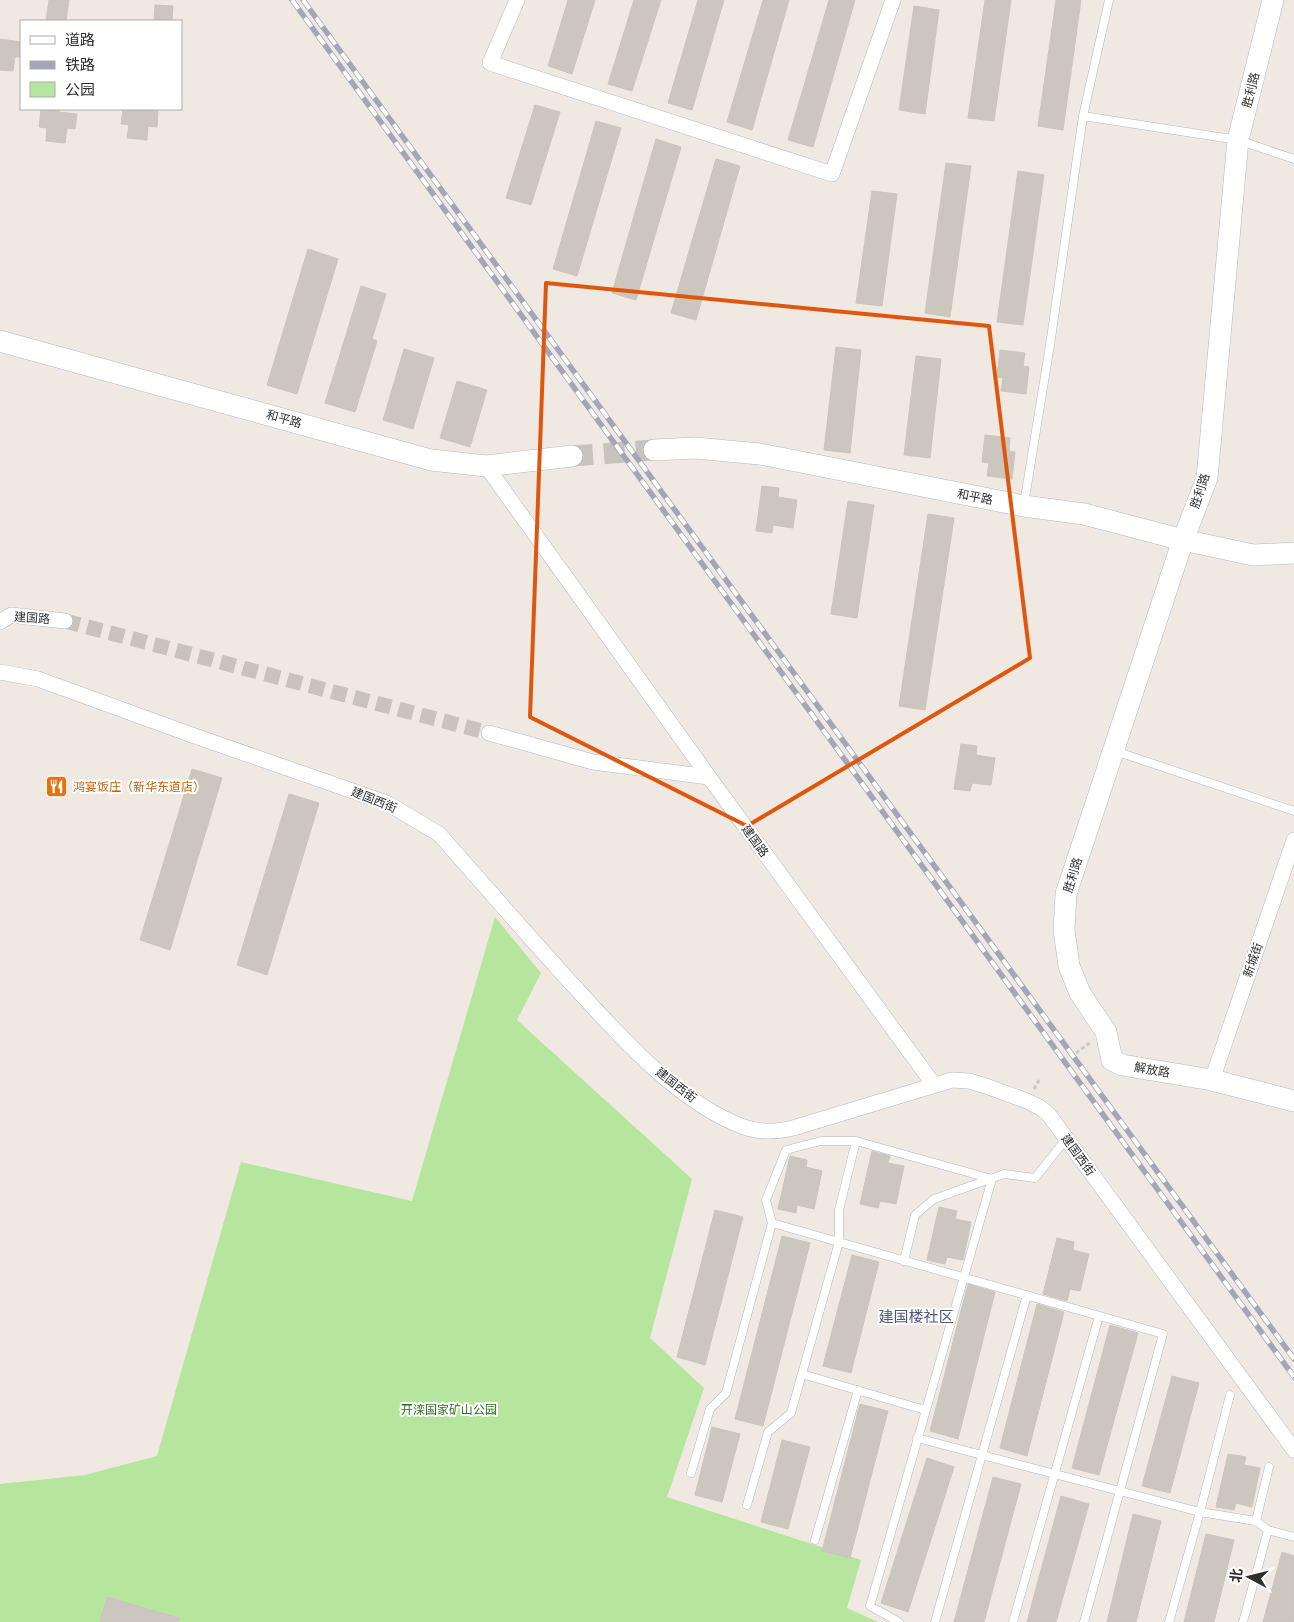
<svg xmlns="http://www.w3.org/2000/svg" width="1294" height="1622" viewBox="0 0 1294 1622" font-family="Poppins,'Noto Sans SC',sans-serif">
  <rect width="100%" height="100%" fill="#efe9e1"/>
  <path fill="#b6e59e" d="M495 917 541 973 517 1020 692 1179 650 1338 704 1388 667 1497 861 1560 847 1608 878 1622H0V1484L85 1475 157 1456 241 1162 412 1201Z"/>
  <path fill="#cbc7bf" stroke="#cbc5ba" d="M49 0H69L66 21H46Z
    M568 0H595L572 74 548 66Z
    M634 0H661L632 91 608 84Z
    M698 0H724L692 110 668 103Z
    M763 0H789L752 130 727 122Z
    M829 0H855L813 147 788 140Z
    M985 0H1011L994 121 968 118Z
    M1056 0H1081L1063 130 1038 126Z
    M155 5 173 6 172 21H154Z
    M914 6 939 10 925 114 899 110Z
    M0 39 21 42V57H15L13 71 0 70Z
    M535 105 560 112 531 205 506 198Z
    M41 109H59V112L77 114 75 129 67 128 65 143 46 141 47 128 39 127Z
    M123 109 158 111 157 127 148 126 147 140 127 138 129 125 121 124Z
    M596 121 621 128 577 276 553 269Z
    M656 139 681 147 636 300 612 293Z
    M716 159 740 166 696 320 671 313Z
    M946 163 971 166 950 317 925 313Z
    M1018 171 1044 175 1023 325 997 322Z
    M872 191 897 194 882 306 856 303Z
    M308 249 338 259 297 394 267 385Z
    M361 286 386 294 372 339 377 341 355 412 325 403Z
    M836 347 861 350 850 453 824 450Z
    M404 349 434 358 413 429 383 420Z
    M1000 350 1025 353 1023 366 1029 367 1026 394 1001 391 1003 378 997 377Z
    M916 356 941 359 930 458 904 455Z
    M457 381 487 390 470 447 440 438Z
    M985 435 1010 438 1009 451 1015 452 1012 479 987 476 989 463 982 462Z
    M762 486 779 488 778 497 797 500 793 528 773 525 772 533 756 531Z
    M848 501 874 505 857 618 831 614Z
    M928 514 954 518 925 710 899 706Z
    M961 744 977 746 976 755 995 758 991 785 972 783 970 791 954 789Z
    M192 769 222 778 170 950 140 940Z
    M289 794 319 803 267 975 237 965Z
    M872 1151 890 1156 888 1163 904 1166 896 1204 880 1201 878 1208 860 1204Z
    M790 1156 807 1160 806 1167 822 1171 814 1209 797 1205 796 1213 778 1209Z
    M939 1207 957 1211 955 1219 971 1222 963 1260 947 1257 945 1264 927 1260Z
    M715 1210 743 1217 705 1365 677 1357Z
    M782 1236 810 1243 763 1426 735 1419Z
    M1057 1238 1074 1242 1073 1250 1089 1254 1080 1291 1070 1289 1067 1301 1043 1294Z
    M852 1255 879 1262 851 1373 823 1366Z
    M968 1284 995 1292 958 1439 930 1431Z
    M1037 1304 1064 1312 1027 1456 1000 1448Z
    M1110 1325 1138 1333 1099 1475 1072 1468Z
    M1172 1376 1199 1383 1170 1493 1142 1486Z
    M860 1404 888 1411 850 1558 822 1551Z
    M712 1427 740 1434 722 1502 695 1495Z
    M782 1440 810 1447 788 1529 761 1522Z
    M1228 1454 1246 1457 1244 1465 1260 1468 1252 1507 1236 1503 1234 1510 1216 1507Z
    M927 1458 954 1467 908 1612 881 1603Z
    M993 1477 1021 1484 984 1622H954Z
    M1061 1496 1089 1504 1056 1622H1027Z
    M1133 1514 1161 1521 1136 1622H1107Z
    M1206 1534 1234 1540 1214 1622H1184Z
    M1282 1552 1294 1556V1622H1263Z
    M107 1597 179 1618V1622H100Z"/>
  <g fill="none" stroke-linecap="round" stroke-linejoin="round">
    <path stroke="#c8c4bd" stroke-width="15" stroke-dasharray="15 8" stroke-linecap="butt" d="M65 621 489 733"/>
    <path stroke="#c8c4bd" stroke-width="21" stroke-dasharray="21 11" stroke-linecap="butt" d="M572 456 654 450"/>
    <defs>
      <path id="lane" d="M1083 116 1238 140 1294 159
        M1024 504 1050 345 1083 116 1109 0
        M1115 751 1294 811
        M772 1223 1163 1334 1084 1622
        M904 1261 915 1215 934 1199 1004 1174 1035 1178 1066 1139
        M802 1374 925 1410
        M917 1438 1200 1512 1256 1521 1268 1530 1294 1537
        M691 1473 710 1409 726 1393 772 1223 766 1200 786 1150 821 1141H856L992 1179 870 1606 899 1622
        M747 1505 768 1432 791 1413 839 1242V1210L856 1141
        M1256 1521 1269 1467
        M815 1540 858 1390
        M935 1622 1027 1295
        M1013 1622 1099 1316
        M1169 1622 1200 1512 1230 1395
        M1243 1622 1268 1530"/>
      <path id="street" d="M517 0 490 63 832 174 893 0
        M486 466 709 777 934 1085
        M0 622 11 615 65 621
        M0 672 38 679 192 735 387 803 439 834C487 888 534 943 583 996 627 1044 683 1105 744 1127 760 1133 776 1132 793 1128L952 1080 969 1081 986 1086 1027 1101 1041 1108 1049 1115 1294 1450
        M489 733 593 762 709 777
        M1212 1080 1294 840"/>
      <path id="secondary" d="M1273 0 1238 140 1207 478 1183 540 1066 894 1064 930 1069 966 1080 993 1106 1032 1112 1060 1122 1065 1212 1080 1294 1101
        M0 341 431 460 486 466 572 456
        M654 450 695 448 760 454 1024 506 1084 514 1183 540 1253 555 1294 553"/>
    </defs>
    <use href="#lane" stroke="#b4b7c1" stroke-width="9"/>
    <use href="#street" stroke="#b4b7c1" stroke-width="16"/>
    <use href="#secondary" stroke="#b4b7c1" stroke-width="22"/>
    <path stroke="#c9c9c9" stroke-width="3" stroke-dasharray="4 2.5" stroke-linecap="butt" d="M1076 1053 1091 1042
      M1034 1089 1039 1080"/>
    <use href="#lane" stroke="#fff" stroke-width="8"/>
    <use href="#street" stroke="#fff" stroke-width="15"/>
    <use href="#secondary" stroke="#fff" stroke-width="21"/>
    <defs>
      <path id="rail" d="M292 0 1294 1377
        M303 0 1294 1359"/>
    </defs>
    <use href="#rail" stroke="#a3a6b8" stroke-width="5.5"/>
    <use href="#rail" stroke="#fff" stroke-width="4" stroke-dasharray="11" stroke-linecap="butt"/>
  </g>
  <path fill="none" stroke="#df570e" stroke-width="4" stroke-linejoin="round" d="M546 283 989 326 1030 658 747 826 530 717Z"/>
  <defs>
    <symbol id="restaurant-square" viewBox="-11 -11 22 22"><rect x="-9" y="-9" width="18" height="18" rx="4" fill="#e8710a" stroke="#fff"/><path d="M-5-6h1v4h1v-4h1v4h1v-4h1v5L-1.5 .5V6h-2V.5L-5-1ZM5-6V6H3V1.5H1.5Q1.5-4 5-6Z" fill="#fff"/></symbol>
  </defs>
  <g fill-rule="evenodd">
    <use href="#restaurant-square" x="44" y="774" width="25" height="25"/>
  </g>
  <g text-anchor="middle" stroke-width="4" stroke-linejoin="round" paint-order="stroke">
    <g font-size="12" fill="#2e2e2e" stroke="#fff">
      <text transform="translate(1251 90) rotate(-76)" y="4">胜利路</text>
      <text transform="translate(284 419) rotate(16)" y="4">和平路</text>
      <text transform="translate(1200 491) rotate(-72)" y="4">胜利路</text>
      <text transform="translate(975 497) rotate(11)" y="4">和平路</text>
      <text transform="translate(32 618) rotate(4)" y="4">建国路</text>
      <text transform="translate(374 800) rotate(22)" y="4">建国西街</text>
      <text transform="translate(755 841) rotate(54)" y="4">建国路</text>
      <text transform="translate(1073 875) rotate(-73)" y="4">胜利路</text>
      <text transform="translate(1253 960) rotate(-71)" y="4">新城街</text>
      <text transform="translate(1152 1070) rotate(10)" y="4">解放路</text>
      <text transform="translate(676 1085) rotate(38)" y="4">建国西街</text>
      <text transform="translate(1078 1155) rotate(54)" y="4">建国西街</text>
    </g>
    <g font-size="12" fill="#c56008" stroke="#fff" text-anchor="start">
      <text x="73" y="791">鸿宴饭庄（新华东道店）</text>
    </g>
    <g font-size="12" fill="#2c6e1b" stroke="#fff">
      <text x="449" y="1414">开滦国家矿山公园</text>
    </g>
    <g font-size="15" fill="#4d5680" stroke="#fff">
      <text x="916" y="1322">建国楼社区</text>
    </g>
  </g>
  <rect x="20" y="20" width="162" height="90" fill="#ffffff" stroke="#ababab"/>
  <rect x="30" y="36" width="25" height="8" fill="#ffffff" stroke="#ababab"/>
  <text x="65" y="45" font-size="15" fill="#2e2e2e">道路</text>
  <rect x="30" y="61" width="25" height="8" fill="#a3a6b8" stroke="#ababab"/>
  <text x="65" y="70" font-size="15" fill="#2e2e2e">铁路</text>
  <rect x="30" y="82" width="25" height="15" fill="#b6e59e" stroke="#ababab"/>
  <text x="65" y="95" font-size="15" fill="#2e2e2e">公园</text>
  <g transform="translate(1249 1577) rotate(277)" stroke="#ffffff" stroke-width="4" paint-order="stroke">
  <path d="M0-4L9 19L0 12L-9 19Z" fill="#2e2e2e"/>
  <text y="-8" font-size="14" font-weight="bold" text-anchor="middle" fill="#2e2e2e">北</text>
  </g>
</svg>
